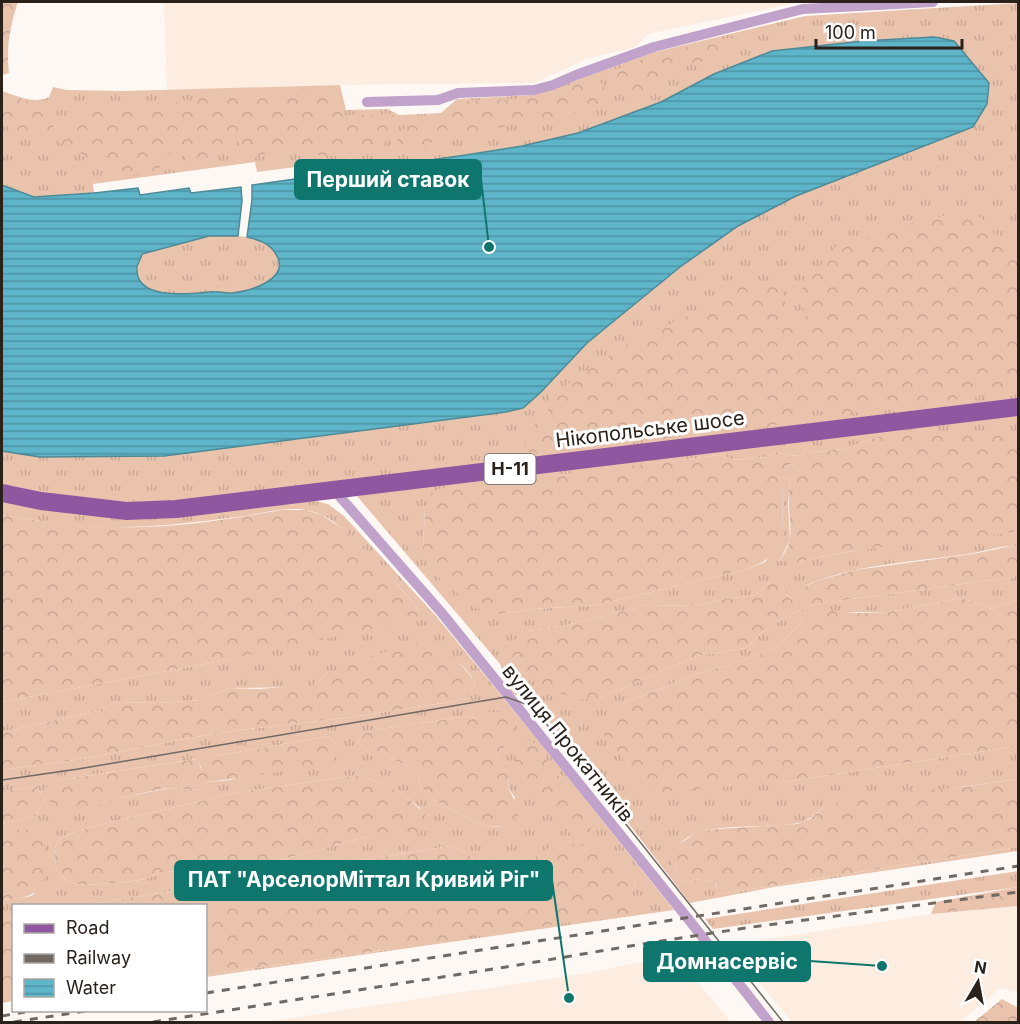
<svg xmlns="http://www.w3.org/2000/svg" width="1020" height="1024" viewBox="0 0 1020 1024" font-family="Inter,sans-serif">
  <defs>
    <pattern id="grass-tufts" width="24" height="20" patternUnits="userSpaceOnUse" patternTransform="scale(1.5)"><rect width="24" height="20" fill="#eac3ad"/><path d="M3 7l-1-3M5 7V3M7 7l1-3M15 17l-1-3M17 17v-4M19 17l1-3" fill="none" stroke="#c9a794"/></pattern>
    <pattern id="forest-crowns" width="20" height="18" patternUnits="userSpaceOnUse" patternTransform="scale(1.5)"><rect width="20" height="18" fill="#eac3ad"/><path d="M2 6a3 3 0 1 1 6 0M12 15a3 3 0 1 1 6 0" fill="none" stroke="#c9a794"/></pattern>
    <pattern id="water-rules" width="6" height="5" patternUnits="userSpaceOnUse" patternTransform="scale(1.5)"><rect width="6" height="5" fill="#5eb5ca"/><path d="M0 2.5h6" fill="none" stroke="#4e93a3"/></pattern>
  </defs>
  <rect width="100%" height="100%" fill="#fef8f5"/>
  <path fill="#fcede0" d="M162 2H800L648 34 636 47 587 59 534 83 340 85 167 90 164 6Z
    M1018 906V993L1000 988 960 1022H792L727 945 931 914Z
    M675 955 731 1022H266L587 973Z"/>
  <path fill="url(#grass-tufts)" fill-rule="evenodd" d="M1018 3V398L175 502H128L43 493 2 485V451L40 457 164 456 506 412 523 408 540 393 587 343 680 267 738 226 796 196 934 37 863 41 772 51 714 74 661 102 578 133 522 146 393 166 313 177 311 165 257 172 255 162 93 184 94 193 34 197 2 185V91C15 95 35 105 49 97L53 87 67 90 123 91 340 85 346 110 388 109 399 115 441 113 457 99 534 95 655 52 805 16Z
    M209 236C230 236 259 232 274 251 294 278 254 291 233 293 226 293 218 291 210 292 193 293 161 299 147 287 134 278 137 267 142 254Z
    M1018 413V435L877 437 844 449 813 452 795 456 776 452 767 457 734 460 720 455 616 468 425 508 423 549 499 614 535 609 597 605 748 569 765 562 782 539 783 479 789 464 795 465V472L790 480 788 502 790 540 780 560 800 562 825 556 878 547 1018 531V547C1003 544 984 552 968 554 920 561 863 564 817 581 805 585 800 589 791 599L786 594 779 581H771L755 595 725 599 697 606 647 605 555 628 526 631 600 698 697 656 746 648 763 631 789 615 815 604 984 581 1013 578 1018 574V600L992 609 962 598 888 612H847L803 620 777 647 744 660 697 674 619 705 627 764 641 786 784 782 1018 746V779L825 806C816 813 809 821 798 823 768 830 701 819 680 844 676 849 675 859 673 865L682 881 689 882 696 879 715 882 719 894 1018 847V851L774 887 690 903 539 708 510 692 500 664 356 495Z
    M2 499 40 506 312 500 328 504 344 516 436 616 537 739 674 910 206 977V975L384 950 632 901V892L636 881C627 865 613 855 597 845L536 856 527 869 509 871 475 858 450 846 84 905 14 906 13 918 2 919V900L27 897 33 895 46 866 44 860 43 846 8 830 2 832V824L35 816 45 798H120L170 788 189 790 201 789 208 782 230 780 335 743 329 736 215 756 202 772 201 767 196 759 58 780 41 794 37 787 2 791V770L82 759 189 738 240 730 352 717 449 702 467 698 475 684C468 667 450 655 437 643L326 675 311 687 229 688 201 700 157 703 118 702 97 711 2 732V702L226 660 419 609C398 585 378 561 354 540 344 531 334 520 322 515 295 502 264 514 237 517 198 522 158 527 119 527 79 528 40 521 2 515ZM468 716 476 719 506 745 498 754 495 761 509 777 508 787 515 798 500 827 488 826 476 822 447 808 430 797 421 787 417 776 408 766 400 763 381 751H366L358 743 363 734 374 730ZM359 775C382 782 402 792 420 808L409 836H370L272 862 216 866 160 873 146 879 127 882 87 885 75 884 65 879 57 870 54 859 55 848 60 838 87 828 239 792Z
    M1018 871V887L713 929 705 919Z"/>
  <path fill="url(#forest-crowns)" d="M2 2H18C10 26 6 47 9 73L2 75Z
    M731 38 735 41 733 52 715 59 690 64 668 73 662 83 638 92 615 87 612 82 614 70 657 54 720 39Z
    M590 78 599 80 605 88 608 100 602 108 584 109 549 125 524 121 474 135 445 137 414 149 399 150 397 141 401 131 417 121 442 117 457 102 533 98Z
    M325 89 337 94 339 110 346 116 356 114 375 116 389 113 396 116V121L382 148 376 150 355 152 338 156H323L279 147H270L264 155 255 158 245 151 239 142C209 139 226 165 199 166 193 167 190 167 185 164L186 152 179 146 169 154 162 166 153 173 126 176 105 161 87 159 75 148 59 143C60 127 61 116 78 116L89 104H101L106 108 113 110 144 104 189 102 198 95 199 91Z
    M2 93 32 103 45 102 54 109 55 119 53 127 54 132 42 138 14 136 5 123 2 122Z
    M956 213C978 215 982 214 994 234L1011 239 1018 238V392L864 411 825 421 822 414 824 407 818 400 805 401 798 407 793 417 784 423 761 428 530 454 526 447 524 435 534 424 547 418 550 396 622 347 685 317 753 280 781 289 791 320 798 323 806 316 800 300 803 285 812 277 837 245 854 243 887 229Z
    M966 433 1018 435V531C954 542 889 543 825 556 810 559 795 566 780 560 784 554 789 546 790 539 792 521 786 501 790 482 791 475 795 473 795 465L789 464 783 479 782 539C772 557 767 561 748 569L597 605 535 609 499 614 489 612 476 608 440 579 423 549 425 508 429 495 438 489 720 455 734 460 767 457 776 452 795 456 813 452 844 449 877 437Z
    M282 510H306L322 515 340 527 375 559 419 609 421 615 418 619 226 660 2 702V515C40 521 78 527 117 527 169 529 230 519 282 510Z
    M1012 546 1018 547V574L1013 578 984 581 815 604 789 615 763 631 746 648 697 656 600 698 579 700 555 691 520 671 509 653 514 640 526 631 555 628 647 605 697 606 725 599 755 595 771 581H779L786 594 791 599 801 588 817 581 855 570 972 554Z
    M962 598 992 609 1018 600V746L784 782 659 792 641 787 627 764 600 730 608 716 619 705 697 674 744 660 777 647 803 620 822 610 857 613 888 612Z
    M422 641C427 641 434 641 438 643 446 647 472 675 475 684L467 698 449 702 352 717 240 730 189 738 82 759 2 770V732L97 711 118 702 157 703 201 700 229 688 259 689 297 686 311 687 326 675 348 663Z
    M483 712H499L511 716 515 724 511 732 505 736 506 745 498 754 495 761 507 769 509 777 508 787 520 812 510 827 488 826 476 822 447 808 430 797 421 787 417 776 408 766 400 763 381 751H366L358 743 363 734 374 730 468 716 476 719Z
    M329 736 335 743 339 752 335 758 327 765 208 782 201 789 189 790 170 788 162 789 120 798 79 812 61 810 45 798 35 816 2 824V791L37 787 41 794 51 783 58 780 197 759 202 771 206 763 215 756Z
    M527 740 532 741 591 818 592 826 588 833 576 835 568 832 544 794 525 781 515 762 517 747Z
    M359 775C385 783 411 795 427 818L426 825 417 835 409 836H370L272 862 216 866 160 873 146 879 126 882 87 885 75 884 65 879 57 870 54 859 55 848 60 838 87 828 239 792Z
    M1018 779V847L719 894 716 890 717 885 715 882 696 879 689 882 682 881 668 856 671 850 697 832 717 829 797 824 810 819 825 806 875 794 963 787Z
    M7 830H36L45 836C43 850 45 859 47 872 35 899 29 897 2 900V832Z
    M555 844 598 845 614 856 630 870 636 881 632 892V913L384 950 206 975V906L84 905 450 846 475 858 509 871 527 869 536 856Z
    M1018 887V906L931 914 936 902Z
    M13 918V1001L2 1003V919Z
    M1002 999 1018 1008V1022H974Z"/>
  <path fill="url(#water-rules)" stroke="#4e8996" stroke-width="1.5" d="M934 37 954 41 989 83 987 104 973 127 796 196 738 226 680 267 587 343 540 393 523 408 506 412 164 456 40 457 2 451V185L34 197 94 193 138 188 140 195 189 188 191 193 241 187 242 201 238 236H209L142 254C141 258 138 263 137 267 134 301 189 294 209 292 217 291 225 293 232 293 249 292 290 279 277 256 271 244 260 240 247 237L252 200V185L459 156 522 146 578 133 661 102 714 74 772 51 863 41Z"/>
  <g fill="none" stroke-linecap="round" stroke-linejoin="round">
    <path stroke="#c1a2cb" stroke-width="10" d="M367 102 438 100 458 93 534 90 553 85 576 75 654 47 803 9 933 2
      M334 490 441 612 689 920 769 1022"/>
    <path stroke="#8e57a0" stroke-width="18" d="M2 493 41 501 127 511 176 509 1018 407"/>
    <path stroke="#716964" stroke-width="1.5" d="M2 780 78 769 506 697 523 703 536 711 783 1022"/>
    <path stroke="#716964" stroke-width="3" stroke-dasharray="8 8" stroke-linecap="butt" d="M206 993 1018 866
      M2 1016 25 1012
      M14 1022 92 1010
      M153 1022 506 967 636 945 745 928 1018 892"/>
  </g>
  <g text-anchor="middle" stroke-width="6" stroke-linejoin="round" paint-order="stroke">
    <rect fill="#fff" stroke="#6a645f" stroke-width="1.5" x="484.5" y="454" width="51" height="30" rx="4.5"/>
    <g font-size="18" font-weight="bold" fill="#2a211b">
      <text x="510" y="475">Н-11</text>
    </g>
    <g font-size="20" fill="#2a211b" stroke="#fff">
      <text transform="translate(650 429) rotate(-7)" y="7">Нікопольське шосе</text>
      <text transform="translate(568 743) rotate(51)" y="7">вулиця Прокатників</text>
    </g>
  </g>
  <path fill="none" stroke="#0f766e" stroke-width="2" d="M489 247L481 179M569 998L552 880M882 966L810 961"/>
  <g fill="#0f766e" stroke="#fff" stroke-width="2">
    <circle cx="489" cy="247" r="6"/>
    <circle cx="569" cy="998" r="6"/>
    <circle cx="882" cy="966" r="6"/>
  </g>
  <g fill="#0f766e" stroke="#0f766e" stroke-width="2">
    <rect x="295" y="160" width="186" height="39" rx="6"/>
    <rect x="175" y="861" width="377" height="39" rx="6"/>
    <rect x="644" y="942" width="166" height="39" rx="6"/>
  </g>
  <g font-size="21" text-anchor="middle" font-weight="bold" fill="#fff">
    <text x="388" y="187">Перший ставок</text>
    <text x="364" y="887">ПАТ "АрселорМіттал Кривий Ріг"</text>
    <text x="727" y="969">Домнасервіс</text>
  </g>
  <rect width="1020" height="1024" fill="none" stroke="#2a211b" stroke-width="6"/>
  <rect x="12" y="904" width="195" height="108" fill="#ffffff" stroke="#aaa6a4" stroke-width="1.5"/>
  <rect x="24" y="924" width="30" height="9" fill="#8e57a0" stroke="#aaa6a4" stroke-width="1.5"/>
  <text x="66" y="934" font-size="18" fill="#2a211b">Road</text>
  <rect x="24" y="954" width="30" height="9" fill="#716964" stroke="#aaa6a4" stroke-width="1.5"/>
  <text x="66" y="964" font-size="18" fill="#2a211b">Railway</text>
  <rect x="24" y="979" width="30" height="18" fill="url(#water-rules)" stroke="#aaa6a4" stroke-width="1.5"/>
  <text x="66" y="994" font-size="18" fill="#2a211b">Water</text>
  <g transform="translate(978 982) rotate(10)" stroke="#ffffff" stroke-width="4.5" paint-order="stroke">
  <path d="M0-4.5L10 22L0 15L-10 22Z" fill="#2a211b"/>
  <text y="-9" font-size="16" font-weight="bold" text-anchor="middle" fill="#2a211b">N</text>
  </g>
  <path d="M816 39v9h146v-9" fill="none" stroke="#2a211b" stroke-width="3"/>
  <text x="825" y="39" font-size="18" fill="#2a211b" stroke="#ffffff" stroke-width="4.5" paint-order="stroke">100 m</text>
</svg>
